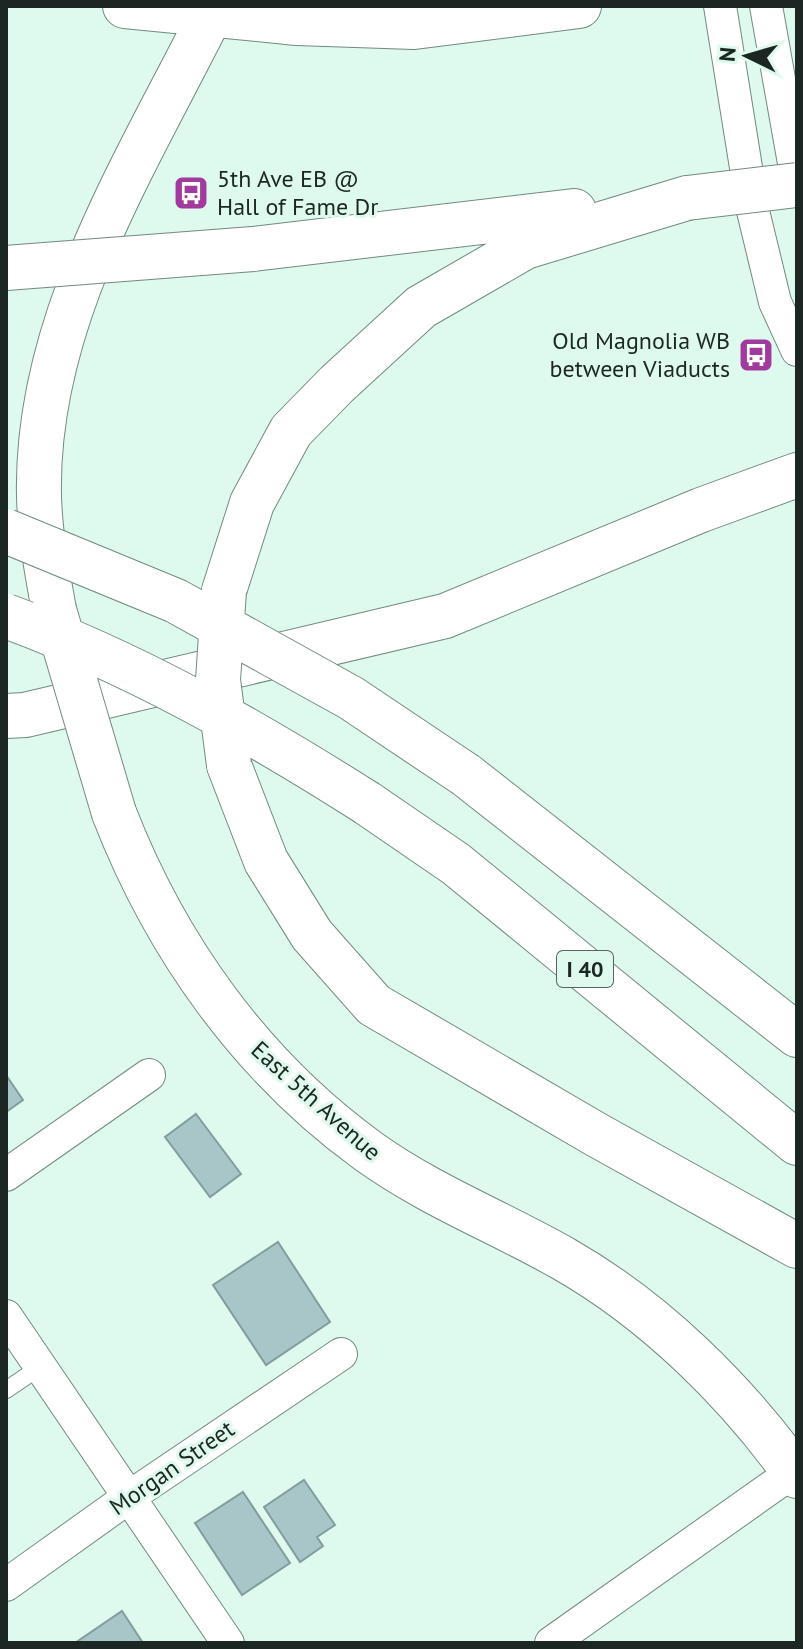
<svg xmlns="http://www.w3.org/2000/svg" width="803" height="1649" viewBox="0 0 803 1649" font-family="'PT Sans',sans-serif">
  <rect width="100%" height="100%" fill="#def9ed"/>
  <path fill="#a8c6c7" stroke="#819d9e" stroke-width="2" d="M6 1075 23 1100 6 1112Z
    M196 1114 241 1174 210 1197 165 1137Z
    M278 1242 330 1322 266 1365 213 1285Z
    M304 1480 335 1525 317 1537 323 1546 300 1562 264 1507Z
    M243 1492 290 1563 242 1595 195 1523Z
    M122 1611 143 1643H75Z"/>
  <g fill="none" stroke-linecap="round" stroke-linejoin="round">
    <defs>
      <path id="service" d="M6 1390 40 1367"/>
      <path id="minor" d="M720 6 753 211 775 302 797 350
        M766 6 797 180
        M6 1175 149 1075
        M6 1316 228 1643
        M6 1585 129 1497 341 1354
        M551 1643 797 1469"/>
      <path id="secondary" d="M54 610C47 572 40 534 39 496 35 322 135 166 210 16
        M114 813C166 947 251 1066 368 1151 429 1195 499 1222 564 1259 655 1311 736 1391 797 1476"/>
      <path id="primary" d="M125 6 297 23 414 27 579 6"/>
      <path id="motorway" d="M253 249 574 211
        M224 591 252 503 291 431 337 384 421 307 525 247 687 198
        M6 716 25 715 445 616 701 510 797 475
        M229 765 266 861 312 935 374 1005 597 1135 797 1246
        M466 775 797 1035
        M367 803 456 864 797 1143"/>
    </defs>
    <use href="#service" stroke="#728a80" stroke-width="18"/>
    <use href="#minor" stroke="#728a80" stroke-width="34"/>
    <use href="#secondary" stroke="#728a80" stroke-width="46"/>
    <use href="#primary" stroke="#728a80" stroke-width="46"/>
    <use href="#motorway" stroke="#728a80" stroke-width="46"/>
    <use href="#service" stroke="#fff" stroke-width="16"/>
    <use href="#minor" stroke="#fff" stroke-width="32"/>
    <use href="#secondary" stroke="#fff" stroke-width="44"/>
    <use href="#primary" stroke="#fff" stroke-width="44"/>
    <use href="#motorway" stroke="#fff" stroke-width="44"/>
    <defs>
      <path id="secondary-bridge" d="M54 610 114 813"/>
      <path id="motorway-bridge" d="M687 198 797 185
        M6 268 253 249
        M6 531 176 601 351 698 466 775
        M224 591 218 680 229 765
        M6 616C134 663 252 730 367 803"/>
    </defs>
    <use href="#secondary-bridge" stroke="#728a80" stroke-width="46" stroke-linecap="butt"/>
    <use href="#motorway-bridge" stroke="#728a80" stroke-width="46" stroke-linecap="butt"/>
    <use href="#secondary-bridge" stroke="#fff" stroke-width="44"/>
    <use href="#motorway-bridge" stroke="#fff" stroke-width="44"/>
  </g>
  <defs>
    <symbol id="bus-square" viewBox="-11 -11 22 22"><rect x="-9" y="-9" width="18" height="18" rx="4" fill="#a13a9e" stroke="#def9ed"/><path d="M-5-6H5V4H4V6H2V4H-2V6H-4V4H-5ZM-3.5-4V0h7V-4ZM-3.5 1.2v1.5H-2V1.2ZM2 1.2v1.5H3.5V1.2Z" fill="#fff"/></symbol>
  </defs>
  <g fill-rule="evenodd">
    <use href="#bus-square" x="171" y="173" width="40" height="40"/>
    <use href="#bus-square" x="736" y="335" width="40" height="40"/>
  </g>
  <g text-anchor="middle" stroke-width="6" stroke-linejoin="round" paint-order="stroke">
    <rect fill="#def9ed" stroke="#56655f" stroke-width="2" x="557" y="951" width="56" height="36" rx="6"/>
    <g font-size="22" font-weight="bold" fill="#1c2622">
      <text x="585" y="977">I 40</text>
    </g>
    <g font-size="24" fill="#1c2622" stroke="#def9ed" text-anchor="start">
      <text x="217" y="187">5th Ave EB @<tspan x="217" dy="28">Hall of Fame Dr</tspan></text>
      <text x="730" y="349" text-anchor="end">Old Magnolia WB<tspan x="730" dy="28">between Viaducts</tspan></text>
    </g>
    <g font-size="24" fill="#1c2622" stroke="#def9ed">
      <text transform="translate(316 1101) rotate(42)" y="8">East 5th Avenue</text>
      <text transform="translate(172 1468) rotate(-35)" y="8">Morgan Street</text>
    </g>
  </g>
  <rect width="803" height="1649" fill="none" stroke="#1c2622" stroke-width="16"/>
  <g transform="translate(747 56) rotate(275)" stroke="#def9ed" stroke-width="6" paint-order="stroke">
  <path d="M0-6L14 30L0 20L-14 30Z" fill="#1c2622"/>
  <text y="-12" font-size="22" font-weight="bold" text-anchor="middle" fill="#1c2622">N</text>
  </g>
</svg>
